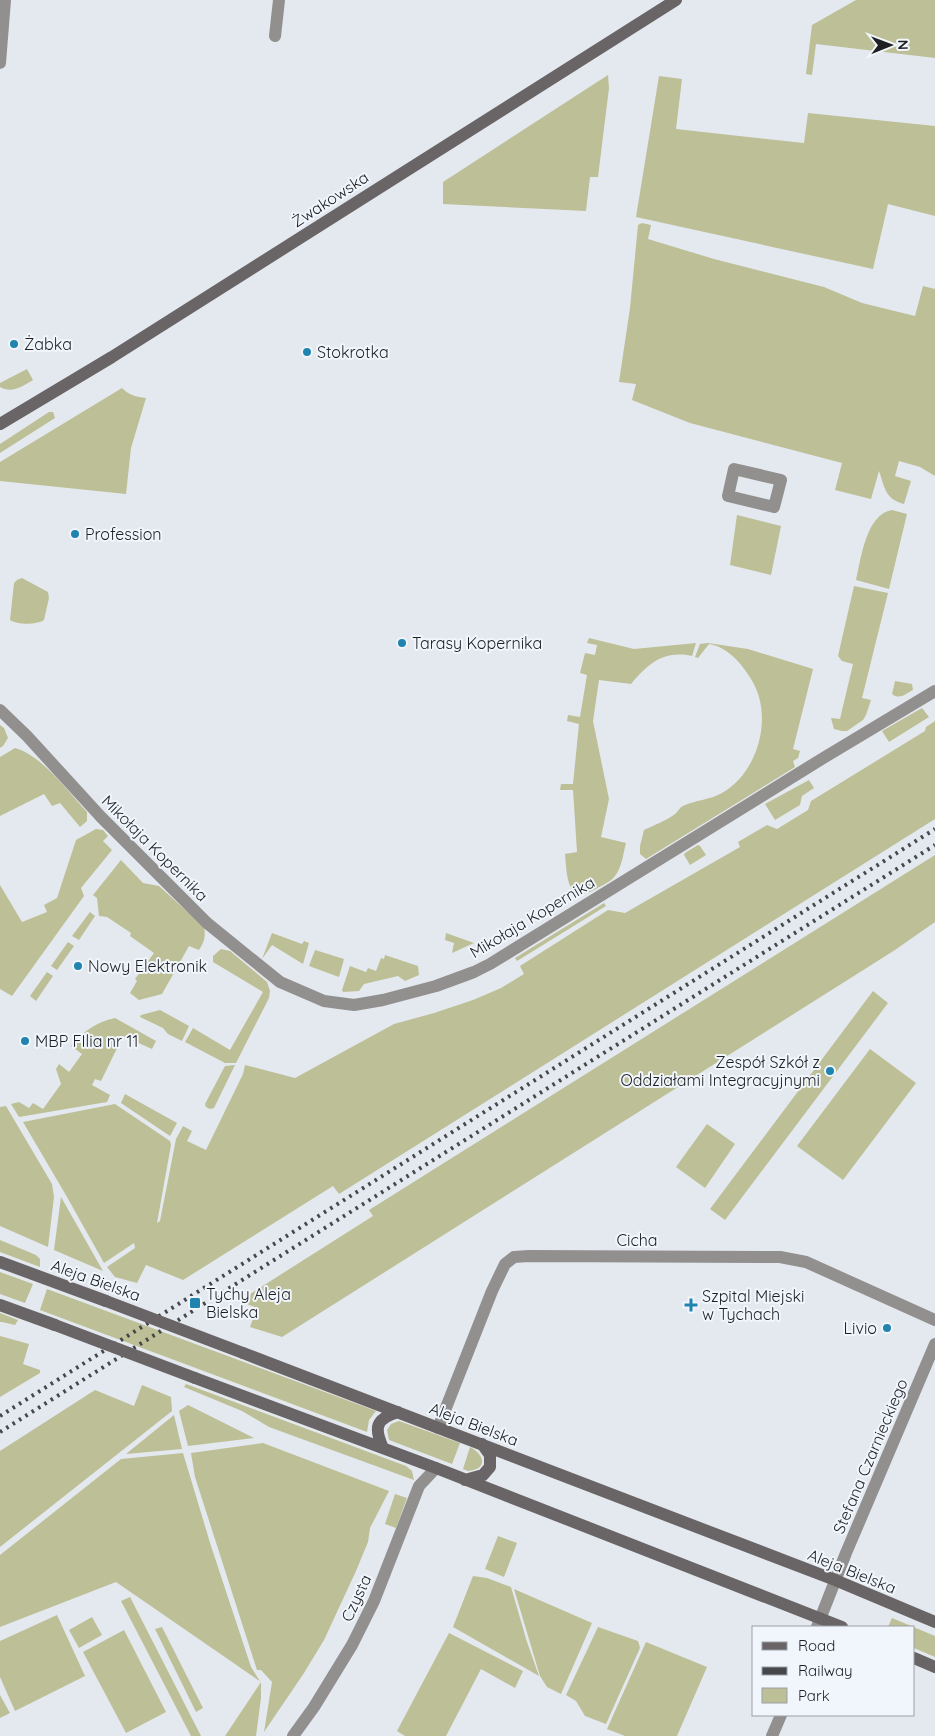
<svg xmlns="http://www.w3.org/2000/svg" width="935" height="1736" viewBox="0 0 935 1736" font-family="Quicksand,sans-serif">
  <rect width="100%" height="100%" fill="#e4e9ef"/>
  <path fill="#bdbf96" d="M856 0H935V58L816 44 812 75 806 74 812 25Z
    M608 75 609 88 598 177H590L586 211 443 204V182Z
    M659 76 682 79 676 129 804 143 808 113 935 126V216L888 204 873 269 636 217Z
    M642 223 651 225 648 239 714 259 824 287 862 303 915 316 923 286 935 289V476L920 467 899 461 895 476 911 481 904 504C885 499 885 488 879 471L871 499 835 490 842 463 690 423 632 400 636 384 619 382 630 308 638 225Z
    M27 369 33 380C23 386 12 394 0 387V383Z
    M122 388C129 395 136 397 146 398L131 448 126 494 0 481V462Z
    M49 412H53L55 418 0 453V444Z
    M892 510 907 514 889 589 856 580C861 559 866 514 892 510Z
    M737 515 781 526 771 575 730 565Z
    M22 578 48 592 49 598 44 620C36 625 18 625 10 620L14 583 17 580Z
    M854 586 888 593 862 698 871 700 866 715 863 720 847 731H842L834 729 831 718 840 719 853 664 842 661 838 656Z
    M589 638 634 649 696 643 692 656C663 650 648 664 631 684L599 680 593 721 609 799 601 837 626 843C623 854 622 867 615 876 611 882 602 885 596 889 566 906 567 874 565 854L577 852 573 790H560L561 784H573L579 724 567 721 568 715 580 717 587 675 580 673 585 653 595 655 597 645 587 643Z
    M708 643 748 649 813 669 793 749 800 751 798 758 793 761 795 767 646 859 640 854V846L644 830C654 825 666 821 675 814 678 812 679 808 683 806 695 800 710 800 722 793 759 772 774 715 751 679 742 664 728 647 709 644L698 658 695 657 700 644Z
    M895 681 912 684 913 690C905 694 900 700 892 694Z
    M922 708 929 717 889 742 882 731Z
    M935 721V819L339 1194 333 1186 183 1280 146 1265 137 1283 115 1277 107 1267 135 1248 134 1243 104 1263 67 1197 23 1122 115 1104 170 1141 171 1145 157 1223 160 1221 176 1139 183 1126 192 1131 187 1141 206 1150 243 1074 245 1065 295 1078 394 1024 434 1013 473 1000 501 988 524 974 520 966 608 910 625 913 740 847 738 842 767 825 777 829 808 810 811 801 925 731 926 727Z
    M0 725 4 728 8 738 3 746 0 748Z
    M15 748C43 756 67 791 87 812V821L80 827 60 803 52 806 44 794 0 816V757Z
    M809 780 814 788 802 796 800 805 775 820 765 804Z
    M96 829 103 830 108 836 103 841 112 850 81 888 84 896 12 996 0 989V885L22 922 47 912 44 905 57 898 76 840Z
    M698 845 700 846 706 855 690 865 684 855 685 853Z
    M935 855V922L895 950 282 1337 250 1327 257 1308 239 1301 373 1216 369 1210Z
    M121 860 143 883 159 886 204 927C206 937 204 942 199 950L189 946 162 994 139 1000 130 993 137 981 135 979 154 953 130 936 131 933 107 917 99 916 97 898 93 895Z
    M604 903 606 906 517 961 515 958Z
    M90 912 95 916 79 940 72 936Z
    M272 933 302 944 304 941 309 943 303 964 272 945 262 959Z
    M446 933 474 943 452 953 454 943 445 940Z
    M68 942 74 946 57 970 51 966Z
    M221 949 230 951 267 982 270 991 269 998 236 1063H225L185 1042 193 1028 230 1050 263 992 213 962V956Z
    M315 950 344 959 339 977 309 966Z
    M385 955 418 966 419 975 405 981 398 976 364 984 359 991 343 992 342 990 350 966 366 972 368 968 376 971 381 958 384 959Z
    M47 972 53 976 36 1001 30 996Z
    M873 991 888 1003 725 1220 710 1209Z
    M160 1010 189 1026 182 1041 168 1034 163 1028 140 1017 141 1015Z
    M115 1018 156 1041 152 1049 123 1036 101 1081 95 1079 92 1085 110 1095 107 1102 19 1117 11 1104 19 1102 29 1108 33 1103 43 1109 61 1084 56 1069 59 1064 69 1072 82 1054 71 1046C84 1031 96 1022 115 1018Z
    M870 1049 916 1083 843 1180 797 1146Z
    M235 1065 214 1108 210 1109 206 1107 205 1104 225 1066Z
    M125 1094 177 1123 170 1136 121 1103Z
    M6 1106 52 1184 54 1197 48 1247 0 1226V1107Z
    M707 1124 735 1144 705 1188 676 1167Z
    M61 1197 103 1271 54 1250Z
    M0 1240 36 1255 40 1259V1267L0 1252Z
    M0 1272 33 1284 25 1303 0 1294Z
    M47 1289 376 1411 369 1420 367 1432 40 1310Z
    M0 1313 18 1320 15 1325 2 1322H0Z
    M0 1336 29 1344 23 1364 40 1370V1373L0 1397Z
    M186 1384 406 1466 412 1471 414 1480 269 1427 242 1411 184 1387Z
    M142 1385 171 1397 172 1411 0 1547V1451L95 1390 134 1406Z
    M188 1405 254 1438 188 1446 179 1411Z
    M174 1415 182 1449 126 1454Z
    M399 1421 460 1443 452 1464 389 1440 387 1430 391 1424Z
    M263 1443 389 1491 370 1528 368 1542 356 1571 324 1640 304 1673 264 1732 272 1682 261 1670H257L195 1477 191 1453Z
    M470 1447C485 1455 488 1469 468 1471L463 1469Z
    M183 1453 211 1546 251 1667 261 1683V1698L256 1736H225L261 1682 116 1582 0 1627V1555L121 1459Z
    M395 1494 407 1498 396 1528 385 1524Z
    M498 1536 517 1543 504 1577 485 1569Z
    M473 1576 487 1578 511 1587 527 1642 539 1676 453 1627Z
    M514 1589 592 1623 561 1694 547 1687 540 1676Z
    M130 1597 201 1736H191L121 1601Z
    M57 1615 85 1676 15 1711 0 1677V1641Z
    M92 1617 102 1635 79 1648 69 1630Z
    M892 1618 935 1636V1657L914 1648V1627H888Z
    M162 1627 203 1708 196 1712 155 1629Z
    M598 1627 638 1641 640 1648 606 1724 585 1716 576 1701 566 1695Z
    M124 1630 166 1712 126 1733 83 1652Z
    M449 1633 523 1671 515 1688 481 1669 446 1736H405L397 1731Z
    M646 1642 707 1667 677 1736H625L607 1729Z
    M0 1695 10 1713 0 1718Z"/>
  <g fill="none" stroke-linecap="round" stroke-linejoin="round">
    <path stroke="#928f8f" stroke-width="12" d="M275 36 279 0
      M0 63 5 0
      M734 469 781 480 774 507 728 496Z
      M0 710 27 736 101 817 207 923 280 982 324 1001 354 1005 383 1000 436 986 474 972 490 964 825 757 935 691
      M438 1428 492 1291 505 1264 514 1257 529 1256 780 1257 806 1262 935 1320
      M817 1627 846 1553 935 1344
      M293 1736 314 1707 352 1645 374 1601 419 1486 436 1468
      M772 1736 781 1715"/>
    <path stroke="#696466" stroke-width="12" d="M0 424 112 357 676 0
      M0 1262 106 1301
      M0 1305 55 1325
      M243 1353 835 1580 935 1622
      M195 1378 436 1468 842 1627
      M383 1448C374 1428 375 1419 398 1412
      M465 1480 483 1475 490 1467V1455L482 1444
      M914 1658 935 1667"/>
    <path stroke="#45474a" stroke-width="4" stroke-dasharray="2.5 5" stroke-linecap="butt" d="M0 1416 935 829
      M0 1432 935 845"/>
    <path stroke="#696466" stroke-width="12" d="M106 1301 243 1353
      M55 1325 195 1378"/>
  </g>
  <g fill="#2084ae" stroke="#f1f6fc" stroke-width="2">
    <circle cx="14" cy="344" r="5"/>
    <circle cx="307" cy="352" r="5"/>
    <circle cx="75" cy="534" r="5"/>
    <circle cx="402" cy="643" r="5"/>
    <circle cx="78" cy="966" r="5"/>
    <circle cx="25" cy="1041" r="5"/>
    <circle cx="830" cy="1071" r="5"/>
    <rect x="189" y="1297" width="12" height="12" rx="2.5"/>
    <path d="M688.5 1297.5h5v5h5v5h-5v5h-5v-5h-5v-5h5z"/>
    <circle cx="887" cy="1328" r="5"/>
  </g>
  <g text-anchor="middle" stroke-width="4" stroke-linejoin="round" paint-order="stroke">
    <g font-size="16" fill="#1e1f22" stroke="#f1f6fc">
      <text transform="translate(330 199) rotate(-33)" y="6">Żwakowska</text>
      <text transform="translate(155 848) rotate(45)" y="6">Mikołaja Kopernika</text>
      <text transform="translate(532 917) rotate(-31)" y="6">Mikołaja Kopernika</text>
      <text x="637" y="1246">Cicha</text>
      <text transform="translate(96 1280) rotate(20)" y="6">Aleja Bielska</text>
      <text transform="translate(474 1424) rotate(21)" y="6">Aleja Bielska</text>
      <text transform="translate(870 1456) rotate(-67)" y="6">Stefana Czarnieckiego</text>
      <text transform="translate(852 1571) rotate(22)" y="6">Aleja Bielska</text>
      <text transform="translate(356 1598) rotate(-65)" y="6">Czysta</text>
    </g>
    <g font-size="16" fill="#1e1f22" stroke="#f1f6fc" text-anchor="start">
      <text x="24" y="350">Żabka</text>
      <text x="317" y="358">Stokrotka</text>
      <text x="85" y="540">Profession</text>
      <text x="412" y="649">Tarasy Kopernika</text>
      <text x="88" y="972">Nowy Elektronik</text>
      <text x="35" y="1047">MBP FIlia nr 11</text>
      <text x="820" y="1068" text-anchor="end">Zespół Szkół z<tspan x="820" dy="18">Oddziałami Integracyjnymi</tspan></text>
      <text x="206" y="1300">Tychy Aleja<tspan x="206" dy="18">Bielska</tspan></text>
      <text x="702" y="1302">Szpital Miejski<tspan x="702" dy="18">w Tychach</tspan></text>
      <text x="877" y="1334" text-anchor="end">Livio</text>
    </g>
  </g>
  <rect x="752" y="1626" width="162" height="90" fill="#f1f6fc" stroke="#9da0a5"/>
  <rect x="762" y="1642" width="25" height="8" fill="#696466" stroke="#9da0a5"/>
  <text x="798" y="1651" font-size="15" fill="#1e1f22">Road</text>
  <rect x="762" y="1667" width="25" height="8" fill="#45474a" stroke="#9da0a5"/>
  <text x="798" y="1676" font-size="15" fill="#1e1f22">Railway</text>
  <rect x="762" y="1688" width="25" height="15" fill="#bdbf96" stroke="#9da0a5"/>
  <text x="798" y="1701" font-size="15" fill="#1e1f22">Park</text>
  <g transform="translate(890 45) rotate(89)" stroke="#f1f6fc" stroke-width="4" paint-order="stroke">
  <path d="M0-4L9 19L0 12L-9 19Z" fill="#1e1f22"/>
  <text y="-8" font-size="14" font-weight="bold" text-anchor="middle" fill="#1e1f22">N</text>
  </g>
</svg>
